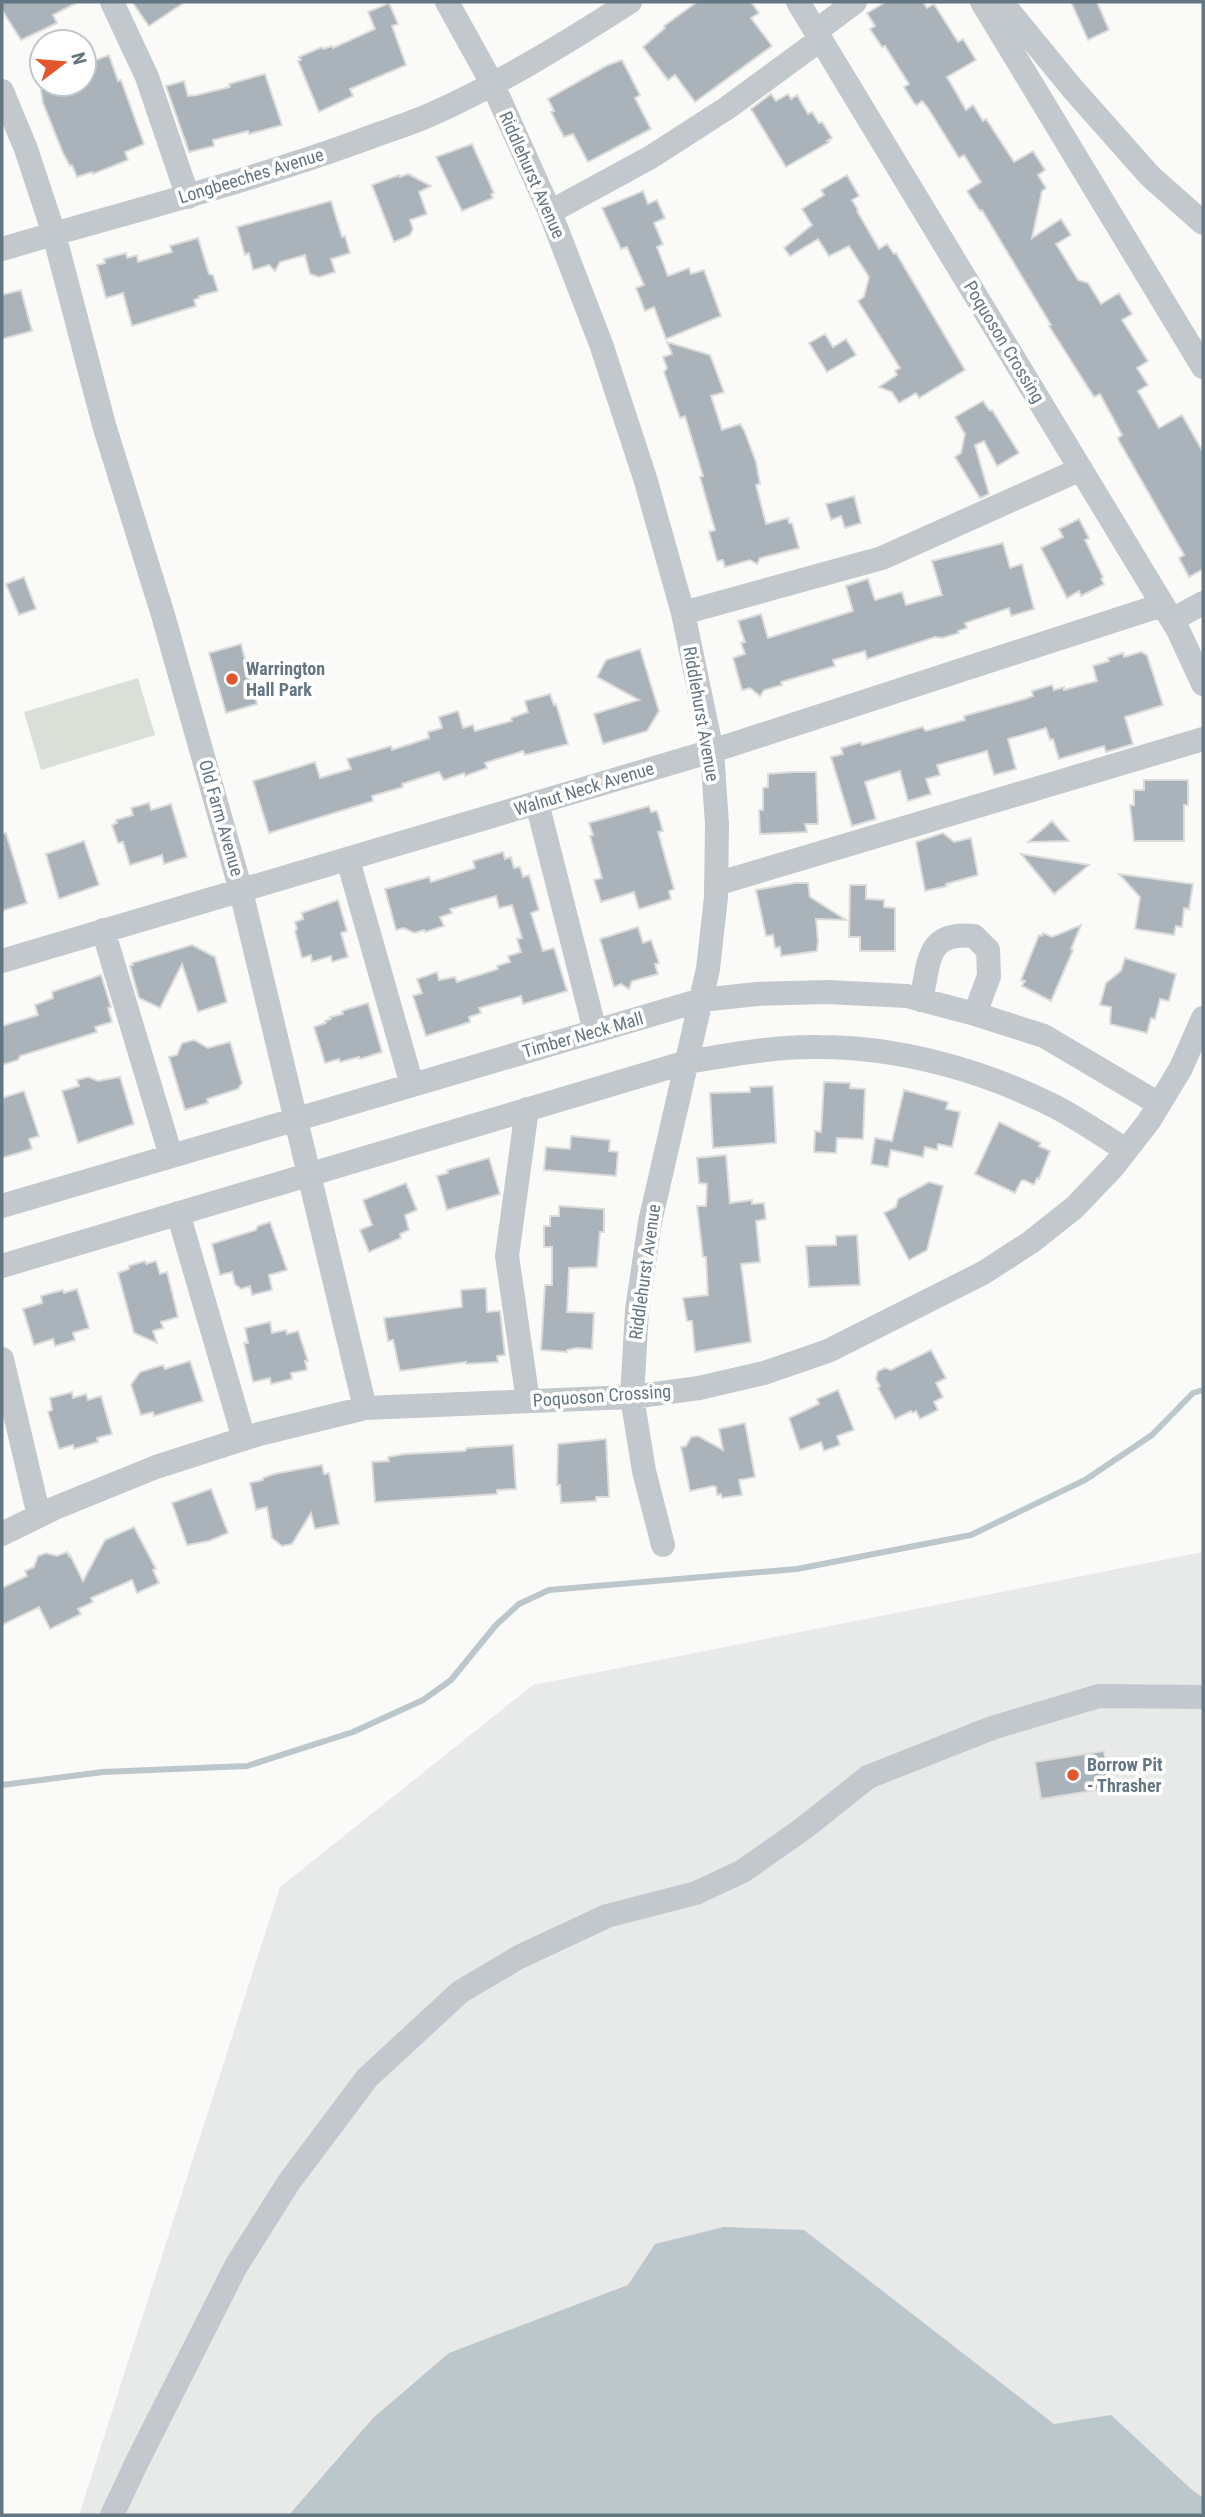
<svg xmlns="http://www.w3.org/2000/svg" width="1205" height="2517" viewBox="0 0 1205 2517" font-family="'Roboto Condensed',sans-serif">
  <rect width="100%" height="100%" fill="#fafaf8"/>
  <path fill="#e8e9e9" d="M1203 1552V2515H79L280 1887 533 1685Z"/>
  <path fill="#dadfd7" d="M138 678 155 735 41 770 24 712Z"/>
  <path fill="#bbc7cb" d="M724 2227 804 2230 1054 2424 1111 2415 1191 2489 1203 2498V2515H289L373 2418 449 2353 628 2285 655 2244Z"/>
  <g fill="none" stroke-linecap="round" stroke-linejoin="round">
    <path stroke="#bbc7cb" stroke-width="6" d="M2 1785 103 1772 247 1766 353 1732 423 1700 451 1680 496 1625 519 1604 549 1590 797 1569 971 1535 1085 1480 1152 1435 1193 1393 1203 1390"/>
  </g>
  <path fill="#aab3b9" stroke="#dcdcda" stroke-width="2" d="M2 2H78L53 15 57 23 21 40 2 10Z
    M132 2H185L149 26Z
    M697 2H751L759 13 751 18 772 46 695 102 675 75 668 80 643 47 665 28 664 26Z
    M886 2H923L927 8 934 4 958 42 963 39 976 60 947 77 966 110 973 105 983 121 986 119 1014 162 1033 151 1045 170 1038 175 1046 188 1042 191 1032 238 1061 219 1071 235 1056 244 1078 280 1088 283 1101 304 1119 293 1132 314 1122 320 1148 361 1137 368 1148 385 1138 391 1159 428 1182 415 1203 452V569L1189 577 1179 558 1184 555 1119 441 1118 438 1122 435 1100 394 1094 397 1049 326 1051 325 982 210 980 211 967 191 981 182 964 155 959 158 928 108 922 101 917 105 914 103 904 87 909 84 885 46 882 47 870 29 875 26 867 13Z
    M1071 2H1097L1109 30 1088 40Z
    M389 3 398 24 392 26 406 65 350 89 353 96 319 112 298 61 301 60 299 57 322 47 323 49 332 46 333 48 375 29 368 12Z
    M109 55 118 81 121 80 144 144 125 152 128 160 93 174 92 172 77 177 72 165 70 166 63 153 43 103 40 84H84V76L92 73 88 63Z
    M622 60 640 95 635 98 651 129 588 162 573 134 564 137 551 112 554 111 548 99 608 65Z
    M265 74 282 125 249 134 248 131 213 140 214 146 189 152 166 86 184 81 188 96 197 95 230 87 229 84Z
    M771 94 776 101 788 94 791 99 797 95 808 114 812 112 819 123 822 122 832 138 827 141 829 142 786 167 751 109Z
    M472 144 494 193 491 194 493 198 462 211 436 157Z
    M408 174 431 186 419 192 427 214 410 220 413 229 410 235 394 242 372 185 399 175 400 177Z
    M847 175 859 196 852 200 858 210 857 211 879 249 887 244 894 254 896 253 965 370 919 398 916 393 899 403 892 392 879 387 897 375 895 371 900 368 858 301 864 297 869 277 849 246 829 256 818 239 790 256 784 248 812 225 802 209 824 195 821 190Z
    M643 191 648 204 657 200 665 218 654 223 663 244 657 247 668 276 689 268 691 274 704 270 721 316 666 339 654 307 645 311 636 288 644 285 627 247 621 249 602 208Z
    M331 201 342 237 345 236 350 253 331 259 335 272 319 277 310 274 305 255 280 262 275 271 269 265 253 270 249 253 245 255 237 227Z
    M198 238 209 274 213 275 218 291 199 296V298L194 300 196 306 132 326 123 293 106 298 97 265 105 263 104 259 126 253 127 258 137 255 138 262 172 252 170 246Z
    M21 290 32 331 2 339V295Z
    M825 334 833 347 846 339 856 355 827 372 809 343Z
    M667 342 710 355 724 392 711 396 722 430 740 424 744 430 756 462 760 484 756 485 766 524 788 518 789 523H792L799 548 760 558 757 564 750 560 725 567 723 560 717 561 709 532 715 530 700 477 703 476 685 416 680 418 664 372 667 368 663 357 672 354Z
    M983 401 990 411 992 410 1019 453 997 466 984 441 975 445 989 494 980 498 955 457 961 453 965 434 955 417Z
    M854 496 861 523 845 528 841 516 831 520 826 504Z
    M1079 519 1089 538 1085 540 1103 577 1101 579 1104 584 1081 596 1079 591 1067 598 1041 548 1063 537 1059 529Z
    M1003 543 1010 568 1022 564 1034 609 1011 616 1009 608 965 623 967 628 958 631 959 633 942 638 935 637 867 659 865 651 833 660 835 666 781 682 782 685 764 690 760 696 750 688 742 690 733 658 745 654 741 643 745 642 738 621 761 614 768 638 853 611 846 586 868 579 875 600 902 592 906 605 942 595 932 561Z
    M24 577 36 609 19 615 6 584Z
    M241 644 257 704 226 713 209 653Z
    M640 649 659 711 647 731 603 744 594 714 639 700 597 677 606 660Z
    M1141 652 1147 655 1163 705 1125 717 1133 744 1106 752 1104 746 1059 759 1053 739 1050 740 1046 728 1008 739 1016 769 994 775 987 751 937 765 940 775 926 779 931 794 908 801 900 771 865 782 876 819 852 826 831 757 843 754 841 748 861 742 862 745 922 727 926 731 965 720 964 716 1025 699 1033 696 1032 691 1052 685 1054 690 1064 687V690L1097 681 1093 666 1109 661 1108 658 1123 653 1124 657Z
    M550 694 554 705 556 704 568 744 525 755 523 751 485 763 487 768 465 776 464 773 444 780 439 772 402 784 403 787 372 796 373 801 269 833 253 781 315 762 320 778 351 769 347 759 391 746 392 750 429 738 428 732 442 728 439 717 458 711 463 728 473 725 475 731 512 721 511 718 528 712 525 701Z
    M792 772H816L818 824H805L807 832 760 834 759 810H763V788L768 787V774Z
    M1144 780H1188V805H1184V841H1134L1130 805H1134V790H1144Z
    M149 803 151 810 171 804 187 857 164 864 162 855 130 865 123 842 118 843 112 825 117 823 116 820 133 815 131 808Z
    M649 806 651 812 657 811 663 831 658 832 674 889 669 891 671 899 639 909 634 892 601 902 594 880 602 878 590 836 593 835 589 823Z
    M1052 821 1069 841 1028 842Z
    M6 833 27 903 2 911V834Z
    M943 833 954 842 971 838 978 875 946 884 947 886 925 891 916 842Z
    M84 841 99 885 59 899 46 854Z
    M503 852 505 859 511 857 514 868 520 867 523 877 529 875 539 910 531 913 543 951 554 948 567 991 523 1004 521 996 479 1008 481 1013 469 1017 470 1022 426 1036 413 996 422 993 417 979 437 972 439 980 455 977 457 982 498 969 497 966 510 962 508 956 521 952 517 939 522 938 512 905 499 908 496 896 450 909 452 913 440 917 444 926 425 932 424 930 414 933 404 928 396 930 385 889 429 877 431 882 475 868 473 861Z
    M1021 854 1089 865 1054 894Z
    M1119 874 1193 884 1189 909 1184 908 1182 927 1176 926 1174 935 1135 929 1140 897Z
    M795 883H808L810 897 846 920 816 919 818 941 817 951 781 956 780 947 775 948 773 935 766 936 756 890Z
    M850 885H866V899L884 900V907L895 908V951H860V937H849Z
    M338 900 347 931 341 933 348 957 332 962 331 956 312 962 311 955 302 958 295 931 297 929 295 922 303 919 302 913Z
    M1081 925 1071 949 1073 950 1051 1001 1022 986 1025 981 1021 980 1039 935 1042 936 1043 933 1052 937Z
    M638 927 643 943 651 940 659 963 655 964 658 974 632 981 629 989 621 984 614 987 600 939Z
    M192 945 215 957 227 1002 198 1012 182 964 160 1008 139 998 130 966 133 965 132 963Z
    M1125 958 1176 974 1169 1001 1160 999 1155 1019 1151 1018 1147 1033 1110 1024 1111 1007 1100 1005 1106 983 1121 971Z
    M101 975 111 1007 108 1008 112 1022 95 1027 97 1032 20 1056 18 1060 2 1065V1026L38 1015 35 1005 53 998 52 992Z
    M368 1003 382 1052 360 1059 359 1057 340 1062 339 1059 325 1063 314 1027 326 1023 325 1021 331 1019 330 1017 343 1014 342 1011Z
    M194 1040 208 1048 230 1042 242 1083 238 1089 207 1099 208 1103 185 1110 169 1057 177 1055 182 1043Z
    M88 1077 98 1081 120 1077 134 1124 78 1143 62 1091 79 1086 77 1080Z
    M824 1082 850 1083V1088L865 1089 863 1139 837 1138 836 1153 814 1152 815 1131 821 1132Z
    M773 1086 776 1143 713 1148 710 1093 750 1092V1087Z
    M904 1090 948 1102 946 1109 960 1112 952 1147 938 1144 937 1150 925 1147 923 1157 891 1150 888 1167 871 1164 875 1138 892 1141Z
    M24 1091 39 1136 29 1139 32 1149 2 1158V1098Z
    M999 1122 1041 1143 1039 1146 1050 1151 1039 1179 1037 1178 1034 1185 1024 1180 1021 1181 1015 1193 975 1174Z
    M571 1136 610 1140 609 1151 618 1152 616 1176 544 1170 546 1147 570 1149Z
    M726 1155 730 1203 752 1200V1204L764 1203 766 1219 756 1221 760 1262 741 1264 751 1342 695 1352 692 1321H687L683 1298 708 1295 706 1257H703L697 1206H706L707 1184 699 1183 697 1158Z
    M489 1158 500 1194 447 1210 437 1176 448 1173 447 1170Z
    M929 1182 943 1186 927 1250 909 1260 884 1213 896 1207 898 1199Z
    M406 1183 417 1210 405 1215 409 1230 400 1234 401 1238 369 1252 360 1230 372 1225 363 1200Z
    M559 1206 604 1209V1232H600L597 1267 569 1268 567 1312 594 1313 592 1349 576 1348 567 1350V1352L541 1350 545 1285H552V1247H544V1226H550V1216H559Z
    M270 1222 287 1270 269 1275 272 1290 252 1295 250 1286 241 1289 235 1284 232 1272 220 1275 212 1244 256 1230 258 1226Z
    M857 1235 860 1285 809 1287 806 1246 836 1245V1236Z
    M145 1261 146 1264 156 1261 160 1274 167 1272 178 1317 161 1322 163 1328 153 1331 157 1343 134 1333 118 1273 129 1269V1266Z
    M486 1288 487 1312 500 1311 505 1355 497 1356 498 1362 466 1364V1362L400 1371 393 1340 388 1341 384 1318 462 1307 461 1290Z
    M77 1289 89 1328 73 1333 75 1340 55 1346 53 1339 34 1345 23 1309 42 1303 41 1296 63 1290 64 1293Z
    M270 1322 272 1333 286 1330 287 1334 298 1331 308 1361H305L307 1370 291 1373 292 1379 271 1384 270 1378 253 1382 244 1343H248L245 1328Z
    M931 1350 946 1378 936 1383 943 1397 934 1402 938 1410 920 1419 916 1411 913 1413 911 1411 895 1419 878 1388 880 1386 876 1379 878 1371 885 1368 891 1370Z
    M190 1361 203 1401 154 1416 153 1412 141 1415 131 1385 140 1372 163 1365 165 1369Z
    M838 1390 854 1430 837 1436 840 1445 824 1451 821 1442 800 1450 789 1418 819 1404 817 1399Z
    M72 1392 73 1398 86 1394 88 1400 101 1396 112 1434 97 1438 98 1442 74 1449 73 1445 59 1449 48 1412 52 1410 50 1398Z
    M745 1423 755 1477 739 1480 742 1495 722 1498 721 1494 717 1495 716 1487 713 1486 690 1491 681 1447 686 1446 691 1437 698 1436 723 1450 719 1429Z
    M606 1439 609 1497H596V1501L561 1503 560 1485H557L558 1444Z
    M513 1445 516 1489 497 1490V1494L375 1502 372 1462 389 1461 388 1457 405 1454 465 1451 467 1448Z
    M322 1465 324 1474 329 1473 339 1524 315 1529 311 1513 292 1544 282 1546 272 1538 267 1507 256 1510 250 1483 263 1480V1478L274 1474Z
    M211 1489 228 1533 209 1541 187 1545 172 1503Z
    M134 1527 156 1569 153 1570 159 1583 137 1593 132 1580 91 1598 93 1602 78 1609 81 1614 50 1629 39 1607 2 1625V1588L27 1576 25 1571 34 1567 38 1556 46 1553 57 1556 67 1552 69 1556 70 1555 83 1581 105 1540Z
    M1104 1751 1110 1788 1041 1799 1035 1762Z"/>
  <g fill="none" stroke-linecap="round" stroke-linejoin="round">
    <path stroke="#c3c8cc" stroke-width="24" d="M112 2 147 77 188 197
      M447 2 493 85 550 212 601 344 645 478 683 613 712 751 717 824 716 897 708 969 650 1222 637 1310 632 1397 644 1471 663 1545
      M798 2 1178 630 1203 684
      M982 2 1203 367
      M1004 5 1072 88 1150 176 1203 223
      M816 31 855 2
      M2 91 26 149 54 234 104 425 163 615 241 891 365 1408
      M550 212 651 157 727 108 821 39
      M2 249C120 214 241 184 357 142 382 132 408 125 432 114 501 83 566 43 630 2
      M683 613 882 558 1081 469
      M1172 620 1203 603
      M537 803 595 1031
      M348 860 412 1085
      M716 884 1203 739
      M103 930 171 1156
      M2 961 712 751 1162 605
      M921 1000C930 962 925 931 974 936L988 950 989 976 975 1014
      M527 1109 507 1256 528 1401
      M2 1206 701 1000 757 994 827 992 907 996 975 1014 1044 1036 1159 1104
      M178 1213 244 1439
      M2 1266 687 1062C730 1055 775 1046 819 1047 899 1047 982 1070 1054 1106 1079 1119 1102 1135 1126 1150
      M2 1359 39 1516
      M2 1534 55 1508 156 1467 259 1434 365 1408 632 1397 699 1388 764 1373 828 1351 983 1273 1031 1242 1075 1207 1114 1166 1149 1121 1181 1068 1203 1018
      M112 2515 137 2462 236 2266 289 2182 367 2078 460 1992 519 1957 607 1916 696 1893 743 1871 804 1828 868 1777 992 1728 1099 1696 1203 1697"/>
  </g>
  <g fill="#e4572e" stroke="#fff" stroke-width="2.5">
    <circle cx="232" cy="679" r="7"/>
    <circle cx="1073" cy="1775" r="7"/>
  </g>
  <g text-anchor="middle" stroke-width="7" stroke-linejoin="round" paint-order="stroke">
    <g font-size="18" fill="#657683" stroke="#fff">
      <text transform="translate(532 175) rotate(66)" y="6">Riddlehurst Avenue</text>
      <text transform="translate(251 176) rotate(-17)" y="6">Longbeeches Avenue</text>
      <text transform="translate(1004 342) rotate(59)" y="6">Poquoson Crossing</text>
      <text transform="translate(701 714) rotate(80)" y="6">Riddlehurst Avenue</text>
      <text transform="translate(584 789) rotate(-17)" y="6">Walnut Neck Avenue</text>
      <text transform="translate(221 818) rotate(74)" y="6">Old Farm Avenue</text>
      <text transform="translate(583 1035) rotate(-16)" y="6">Timber Neck Mall</text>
      <text transform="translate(645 1272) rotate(-82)" y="6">Riddlehurst Avenue</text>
      <text transform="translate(602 1396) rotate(-4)" y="6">Poquoson Crossing</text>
    </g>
    <g font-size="18" font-weight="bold" fill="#657683" stroke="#fff" text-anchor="start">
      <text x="246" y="675">Warrington<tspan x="246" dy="21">Hall Park</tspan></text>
      <text x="1087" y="1771">Borrow Pit<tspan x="1087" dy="21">- Thrasher</tspan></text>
    </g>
  </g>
  <rect width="1205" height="2517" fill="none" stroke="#657683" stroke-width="7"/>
  <g transform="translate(63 63) rotate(74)"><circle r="33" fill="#ffffff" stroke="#c1c8cd" stroke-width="2"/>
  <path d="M0-5L12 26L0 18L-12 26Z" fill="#e4572e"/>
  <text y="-10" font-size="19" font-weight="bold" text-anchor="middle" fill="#657683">N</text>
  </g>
</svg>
